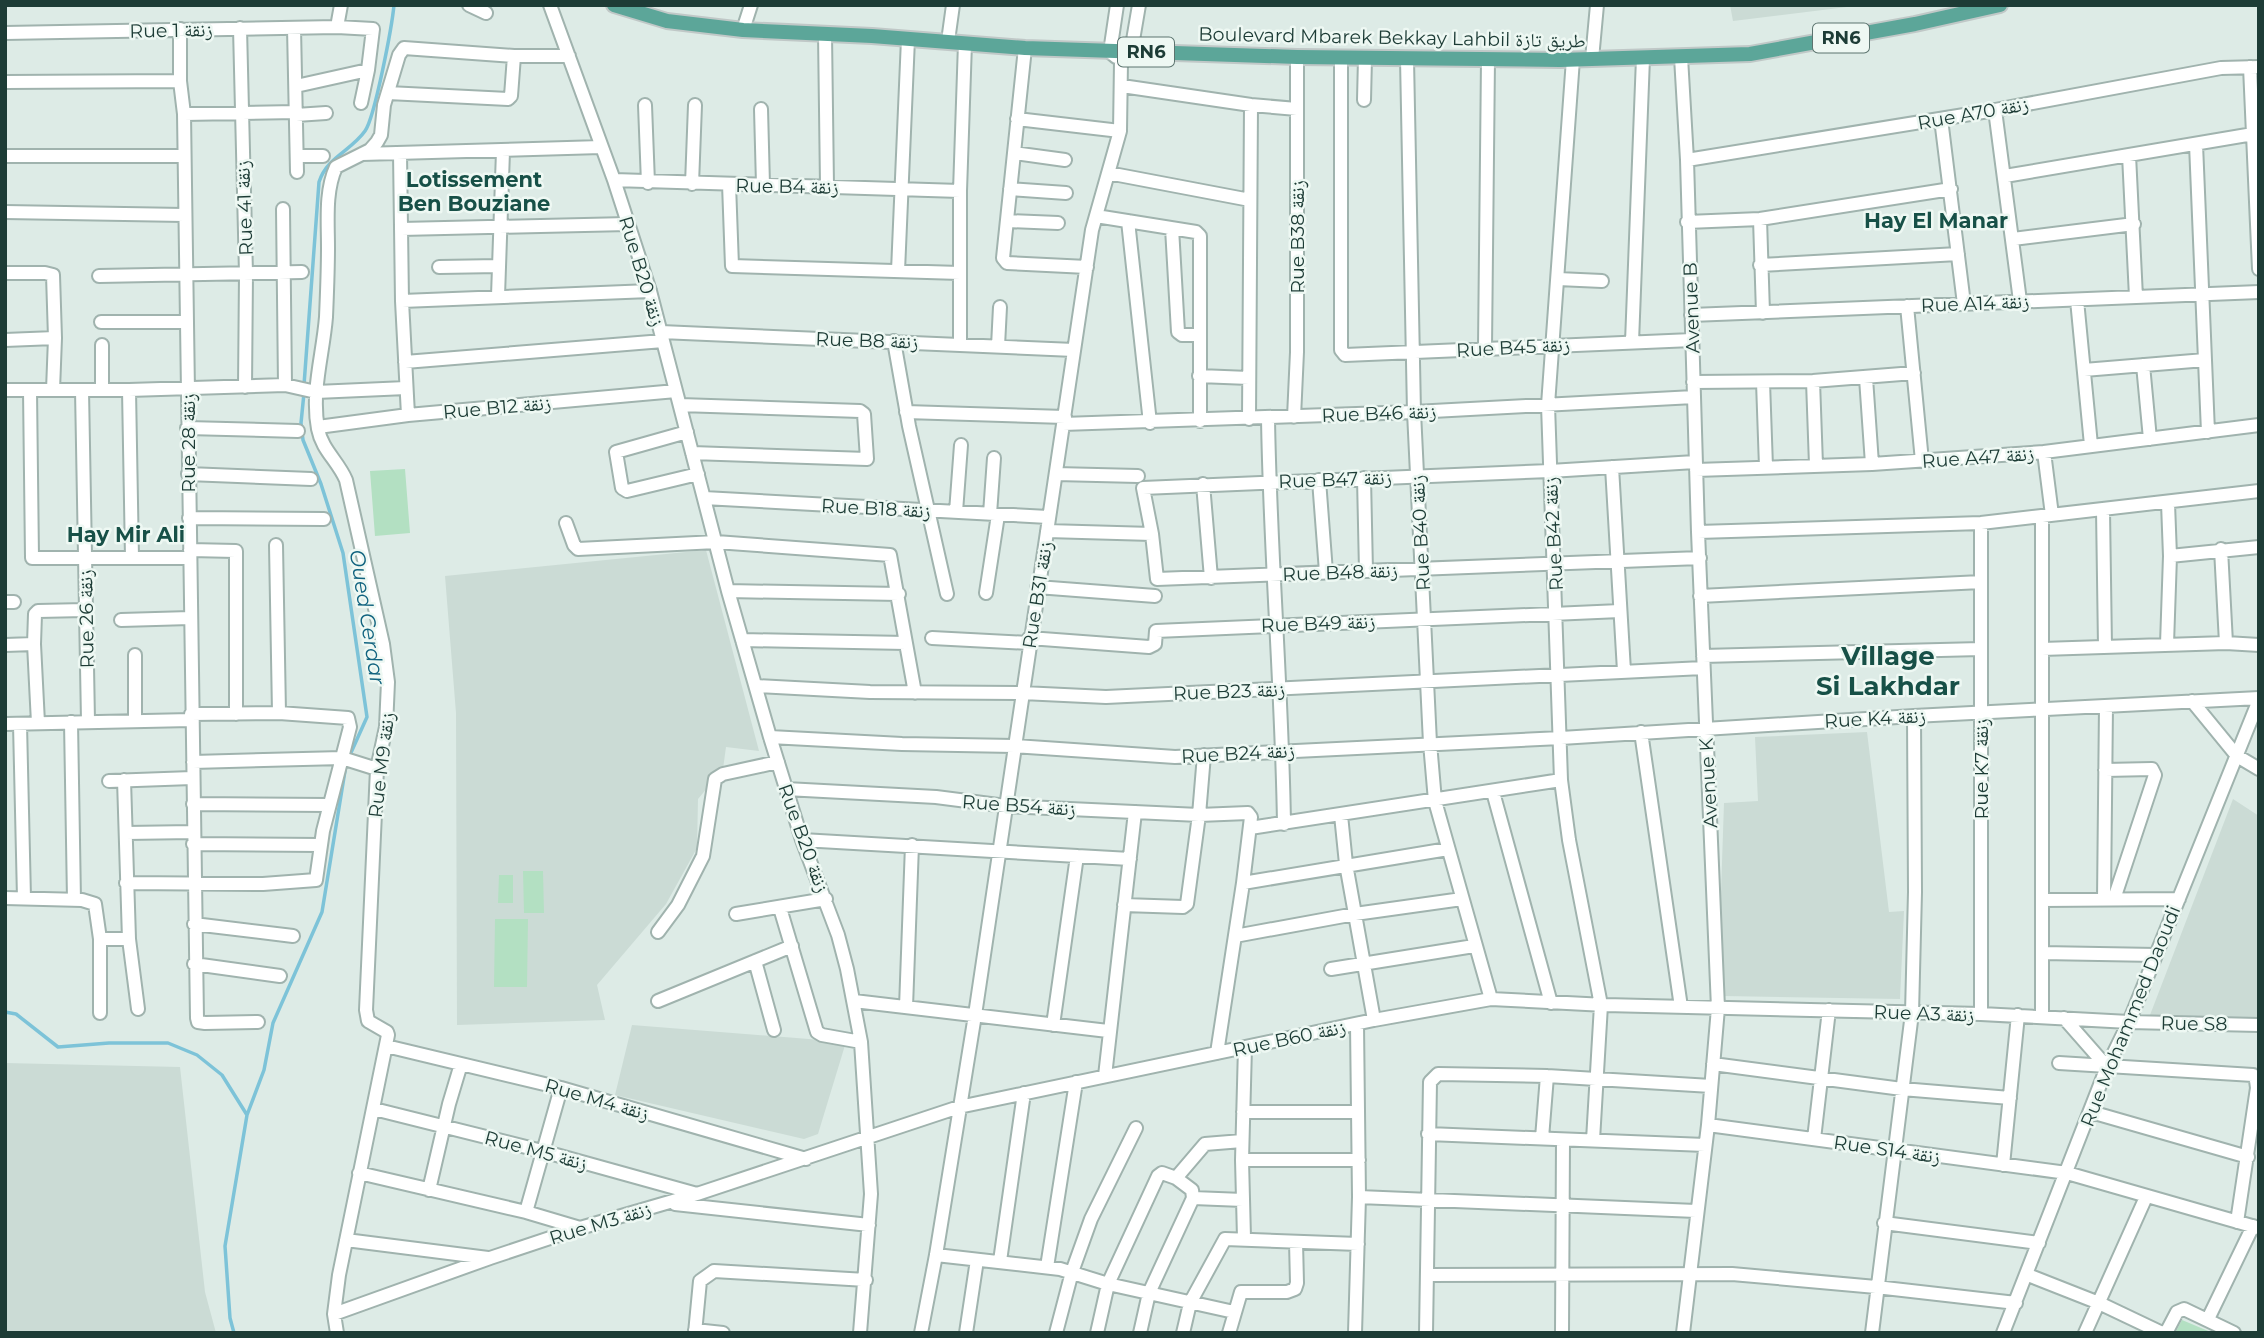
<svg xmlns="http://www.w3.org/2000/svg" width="2264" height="1338" viewBox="0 0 2264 1338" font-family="Montserrat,'Noto Naskh Arabic',sans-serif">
  <rect width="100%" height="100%" fill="#ddebe6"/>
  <path fill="#cbdbd5" d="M1730 5H1863L1733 21Z
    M706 550 759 751 726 747 723 769 698 799 697 848 666 904 597 985 605 1020 457 1025 456 713 445 576Z
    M1867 732 1889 912 1904 911 1900 999 1724 996 1720 922 1724 803 1758 801 1755 737Z
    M2233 799 2259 816V1020L2150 1015Z
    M632 1025 846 1042 818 1134 804 1139 615 1095Z
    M5 1063 180 1067 205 1292 216 1333H5Z"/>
  <path fill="#b3e0c2" d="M405 469 410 533 375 536 370 471Z
    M523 871H543L544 913H524Z
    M499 875H513V903H498Z
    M495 919H528L527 987H494Z
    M2182 1320 2213 1333H2175Z"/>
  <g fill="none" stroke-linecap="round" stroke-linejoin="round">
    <path stroke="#7dc3d8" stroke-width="3.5" d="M304 385 319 182C327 157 351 151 365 131 375 117 392 26 394 5
      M304 393 301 423 303 440 321 484 343 553 367 717 349 757
      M5 1012 16 1014 58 1047 109 1043H168L197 1055 222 1075 247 1115 225 1246 230 1318 234 1333
      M247 1115 264 1070 273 1023 322 912 345 771"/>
    <defs>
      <path id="minor" d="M469 5 486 13
        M550 5 614 180 650 291 728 591 770 737 802 840 838 935 847 969 861 1042 871 1194 860 1333
        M337 27 341 5
        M240 28 246 274 245 387
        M294 28 297 172
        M180 29V81L184 114 197 1018 198 1022 205 1023 258 1022
        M743 30 751 5
        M5 33 337 27 373 29 368 70 361 103
        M825 34 827 186
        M948 41 953 5
        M1025 48 1003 258 1007 263 1087 267
        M1116 57 1110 52 1117 5
        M1681 57 1687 160 1698 532 1718 1008 1708 1125 1683 1333
        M1341 58V350L1345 355 1692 340
        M1407 59 1414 412 1430 743 1435 801 1491 999
        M1573 59 1548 405 1561 780 1569 840 1601 1005 1593 1140
        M1592 59 1597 5
        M2250 67 2259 269
        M5 82 180 81
        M296 86 368 70
        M1122 86 1251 105 1297 109
        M388 93 508 99 511 96 514 56
        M1364 100 1365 58
        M645 105 648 183
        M761 109 763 185
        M1995 110 2020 301
        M184 114 296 112
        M296 115 326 113
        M1017 119 1120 131
        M1941 119 1964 304
        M2196 144 2208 432
        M400 153 402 301 408 415
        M1014 153 1065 160
        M362 154 601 147
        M2129 155 2136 297
        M5 156H183
        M297 156H323
        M1687 160 1995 110 2221 68 2259 67
        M1108 173 1250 200
        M2005 176 2253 134
        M614 180 960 191
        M692 184 695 105
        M729 184 732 266 960 273
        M1010 189 1066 193
        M283 209 285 385
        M5 212 184 215
        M1096 216 1196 232 1200 236V421
        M1760 219 1763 313
        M1007 221 1058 223
        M1128 221 1150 423
        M1687 222 1760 219 1951 189
        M1172 228 1178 332 1182 335H1199
        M401 229 628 224
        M2013 239 2134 224
        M1760 265 1958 254
        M439 267 499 266
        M898 271 908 39
        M5 273H45L53 275 55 338 53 390
        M99 276 302 272
        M1558 279 1602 281
        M498 296 503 151
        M2077 300 2091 445
        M402 301 650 291
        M1907 306 1922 461
        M1691 315 2259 292
        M101 322H187
        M661 332 1074 350
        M5 340 55 338
        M894 341 909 426 947 594
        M1632 342 1643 58
        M960 344V191L965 43
        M102 345V390
        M998 346 1000 307
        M1485 348 1488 59
        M405 362 663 341
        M2143 365 2150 439
        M2084 370 2205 360
        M1199 376 1249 378
        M1866 378 1872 464
        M1813 381 1816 465
        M1693 382 1813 381 1914 373
        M1763 382 1766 467
        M5 390H129L285 385 316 392 406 388
        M30 390 32 558H190
        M82 390 88 721
        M129 390 132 558
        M680 405 860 411 864 414 867 459 692 453
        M906 412 1065 417
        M1294 417 1297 352V57
        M1268 418C1270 553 1282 688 1284 824
        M1249 419 1251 105
        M1063 424 1414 412 1694 397
        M318 427 408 415 676 391
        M187 428 298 431
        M687 432 616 452 622 488 627 491 698 474
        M2044 452 2052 515
        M1695 462 1550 471 1143 488 1152 534 1157 579 1700 558
        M1612 467 1624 671
        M1696 470 1872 464 2044 452 2259 425
        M188 474 311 479
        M1056 474 1138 476
        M1364 478 1366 571
        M1319 480 1326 572
        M1203 484 1211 578
        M704 498 1048 517
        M2103 510 2105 647
        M956 512 961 445
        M990 514 994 458
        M2042 517V1017
        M189 518 324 519
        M566 523 574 545 578 549 716 542 890 555 915 693
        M1047 531 1152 534
        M1698 532 1981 523 2259 491
        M276 545 279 713
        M2221 549 2226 643
        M190 550 236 551V714
        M2170 556 2259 547
        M1037 587 1155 596
        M728 591 899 594
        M986 593 998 515
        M1700 596 1981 582
        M5 602H14
        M121 620 190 618
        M932 638 1029 643
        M1029 638 1149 647 1155 644 1156 631 1620 611
        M742 640 906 643
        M2167 644 2170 556 2168 503
        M5 645 34 644
        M2042 649 2226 643 2259 645
        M1703 656 1981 649
        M756 686 870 692 1022 693 1106 697 1703 668
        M2192 701 2237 756 2259 769
        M135 720V655
        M71 722 74 900
        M38 723 34 644 35 614 38 611 85 610
        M5 724 191 720
        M20 724 24 898
        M1641 732 1681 1007
        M770 737 902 744 1014 746 1175 757 1561 738 1914 716 2259 698
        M193 762 342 758 377 769
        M2105 770 2152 769 2155 775 2114 899
        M124 780 129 939 138 1009
        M109 781 192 778
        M786 789 936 797 1006 806 1199 815 1248 813 1251 817 1243 883 1217 1053
        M1493 792 1551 1003
        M193 804 329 805
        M1341 815 1346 864 1374 1020
        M1250 828 1561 780
        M126 833 193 832
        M802 840 1130 859
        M193 844 321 845
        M126 883 263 884 316 880 323 831 350 727 348 718 279 713 191 714
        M1243 883 1448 849
        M5 898 82 900 95 904 100 939V1013
        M2104 899 2106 706
        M2042 900 2179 899
        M1124 905 1183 907 1187 904 1199 815 1204 755
        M780 908 817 1032 822 1035 861 1042
        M736 914 826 899
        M194 924 293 936
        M658 932 678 905 703 856 715 779 723 774 778 762
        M1235 936 1355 914 1462 899
        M100 939H129
        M2042 953 2156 955
        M755 961 774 1030
        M194 964 280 976
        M1331 969 1474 946
        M658 1001 792 946
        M854 1001 1108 1031
        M906 1007 912 845
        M1981 1014V523
        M2064 1018 2107 1067
        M1053 1025 1077 856
        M386 1046 561 1088 806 1159
        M2059 1063 2253 1075 2256 1080 2257 1088 2237 1222
        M1713 1064 1902 1089 2010 1098
        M1105 1076 1135 812
        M374 1109 542 1151 697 1194
        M1243 1112H1358
        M2091 1112 2248 1157
        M1708 1125 2067 1173 2259 1228
        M1428 1134 1705 1145
        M1542 1138 1547 1076
        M1814 1139 1829 1010
        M1242 1160H1359
        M2003 1165 2018 1015
        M359 1173 526 1212 580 1228
        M429 1190 449 1104 461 1064
        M1359 1197 1696 1211
        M1193 1198 1243 1200
        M675 1204 869 1225
        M526 1212 561 1088
        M1884 1223 2039 1243
        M1244 1238 1242 1160 1245 1047
        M346 1240 488 1258
        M936 1255 1060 1269 1108 1284 1234 1312
        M1000 1261 1024 1093
        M1047 1267 1076 1082
        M1427 1275 1732 1274 1876 1287 2016 1303
        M2028 1275 2099 1303 2162 1333
        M334 1314 490 1258 580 1228 697 1194 959 1107 1374 1020 1491 999 1605 1005 1981 1014 2129 1022 2259 1025
        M2208 1319 2253 1226
        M695 1330 723 1333
        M337 1333 334 1314 339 1275 388 1035 387 1032 368 1021 366 1010 377 769 386 727 388 682 383 644 346 480C338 461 322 450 318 429 311 391 323 355 326 317 327 294 328 270 328 247 328 221 325 191 336 167L370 150 377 142 381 135 384 105 399 55 404 48 514 56H569
        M695 1333 700 1281 714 1271 866 1280
        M921 1333 936 1255 975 1015 1092 230 1120 131 1121 62 1131 52 1139 5
        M966 1333 977 1260
        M1056 1333 1072 1272 1091 1219 1136 1128
        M1097 1333 1108 1284 1158 1176 1162 1173 1176 1178 1205 1144 1242 1141
        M1140 1333 1149 1293 1193 1198 1192 1190 1176 1178
        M1183 1333 1190 1303 1225 1239 1358 1244
        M1229 1333 1241 1292H1287L1295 1289 1297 1283 1296 1242
        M1355 1333 1359 1197 1357 1024
        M1426 1333 1430 1082 1438 1074 1547 1076 1711 1086
        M1562 1333 1563 1140
        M1872 1333 1912 1013 1915 892 1914 716
        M2003 1333 2107 1067 2129 1022 2259 700
        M2085 1333 2146 1197
        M2166 1333 2177 1312 2184 1309 2234 1333"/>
      <path id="major" d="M614 5 667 21 743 30 872 36 1025 48 1297 57 1560 60 1750 54 1915 24 2000 5"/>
    </defs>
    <use href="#minor" stroke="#a0b3ae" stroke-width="16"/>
    <use href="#major" stroke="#c0c8c7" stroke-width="18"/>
    <use href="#minor" stroke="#fff" stroke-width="12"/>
    <use href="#major" stroke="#5ca699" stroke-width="14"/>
  </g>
  <g text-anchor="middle" stroke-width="5" stroke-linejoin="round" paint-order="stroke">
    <g fill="#eef8f3" stroke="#5c746f" stroke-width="2">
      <rect x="1813" y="23.5" width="56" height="29" rx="5"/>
      <rect x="1118" y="37.5" width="56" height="29" rx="5"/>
    </g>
    <g font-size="18" font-weight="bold" fill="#1d3c36">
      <text x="1841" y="44">RN6</text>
      <text x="1146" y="58">RN6</text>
    </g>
    <g font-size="19" fill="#1d3c36" stroke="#eef8f3">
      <text transform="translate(171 30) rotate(-1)" y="7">Rue زنقة 1</text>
      <text transform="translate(1392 37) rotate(1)" y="7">Boulevard Mbarek Bekkay Lahbil طريق تازة</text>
      <text transform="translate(1973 113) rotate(-10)" y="7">Rue A70 زنقة</text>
      <text transform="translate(787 186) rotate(1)" y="7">Rue B4 زنقة</text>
      <text transform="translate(244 208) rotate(-92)" y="7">Rue 41 زنقة</text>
      <text transform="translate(1297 237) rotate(-90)" y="7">Rue B38 زنقة</text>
      <text transform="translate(642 271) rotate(73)" y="7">Rue B20 زنقة</text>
      <text transform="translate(1975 303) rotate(-2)" y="7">Rue A14 زنقة</text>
      <text transform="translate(1691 308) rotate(-92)" y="7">Avenue B</text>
      <text transform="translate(867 340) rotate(2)" y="7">Rue B8 زنقة</text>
      <text transform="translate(1513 347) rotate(-3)" y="7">Rue B45 زنقة</text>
      <text transform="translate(497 407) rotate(-5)" y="7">Rue B12 زنقة</text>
      <text transform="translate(1379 413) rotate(-2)" y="7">Rue B46 زنقة</text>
      <text transform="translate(188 443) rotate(-90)" y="7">Rue 28 زنقة</text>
      <text transform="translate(1978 457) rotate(-4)" y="7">Rue A47 زنقة</text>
      <text transform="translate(1335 479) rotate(-2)" y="7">Rue B47 زنقة</text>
      <text transform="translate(876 508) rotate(3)" y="7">Rue B18 زنقة</text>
      <text transform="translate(1420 533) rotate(-93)" y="7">Rue B40 زنقة</text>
      <text transform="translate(1553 534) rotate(-93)" y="7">Rue B42 زنقة</text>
      <text transform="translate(1340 572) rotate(-2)" y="7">Rue B48 زنقة</text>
      <text transform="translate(1037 595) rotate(-81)" y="7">Rue B31 زنقة</text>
      <text transform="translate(86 619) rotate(-91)" y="7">Rue 26 زنقة</text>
      <text transform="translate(1318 623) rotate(-2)" y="7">Rue B49 زنقة</text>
      <text transform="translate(1229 691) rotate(-2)" y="7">Rue B23 زنقة</text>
      <text transform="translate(1875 718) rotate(-3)" y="7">Rue K4 زنقة</text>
      <text transform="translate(1238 753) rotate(-3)" y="7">Rue B24 زنقة</text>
      <text transform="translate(381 765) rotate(-83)" y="7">Rue M9 زنقة</text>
      <text transform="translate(1981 769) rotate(-90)" y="7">Rue K7 زنقة</text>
      <text transform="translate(1708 783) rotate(-93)" y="7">Avenue K</text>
      <text transform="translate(1019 805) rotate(4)" y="7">Rue B54 زنقة</text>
      <text transform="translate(804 838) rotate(70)" y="7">Rue B20 زنقة</text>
      <text transform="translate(1924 1013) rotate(2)" y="7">Rue A3 زنقة</text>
      <text transform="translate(2130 1016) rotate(-68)" y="7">Rue Mohammed Daoudi</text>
      <text transform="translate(2194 1023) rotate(1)" y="7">Rue S8</text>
      <text transform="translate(1289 1038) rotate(-12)" y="7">Rue B60 زنقة</text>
      <text transform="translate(597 1099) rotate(16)" y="7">Rue M4 زنقة</text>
      <text transform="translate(1887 1149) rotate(8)" y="7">Rue S14 زنقة</text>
      <text transform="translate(536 1150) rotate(15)" y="7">Rue M5 زنقة</text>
      <text transform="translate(600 1223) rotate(-17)" y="7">Rue M3 زنقة</text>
    </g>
    <g font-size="21" font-weight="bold" fill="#175047" stroke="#eef8f3">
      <text x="474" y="187">Lotissement<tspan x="474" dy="24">Ben Bouziane</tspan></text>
      <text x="1936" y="228">Hay El Manar</text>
      <text x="126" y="542">Hay Mir Ali</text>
    </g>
    <g font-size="21" font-style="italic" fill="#11637f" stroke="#eef8f3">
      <text transform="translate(367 617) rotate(81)" y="7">Oued Cerdar</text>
    </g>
    <g font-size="26" font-weight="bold" fill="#175047" stroke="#eef8f3">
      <text x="1888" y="665">Village<tspan x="1888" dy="30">Si Lakhdar</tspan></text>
    </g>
  </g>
  <rect width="2264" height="1338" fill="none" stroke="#1d3c36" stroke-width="14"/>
</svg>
